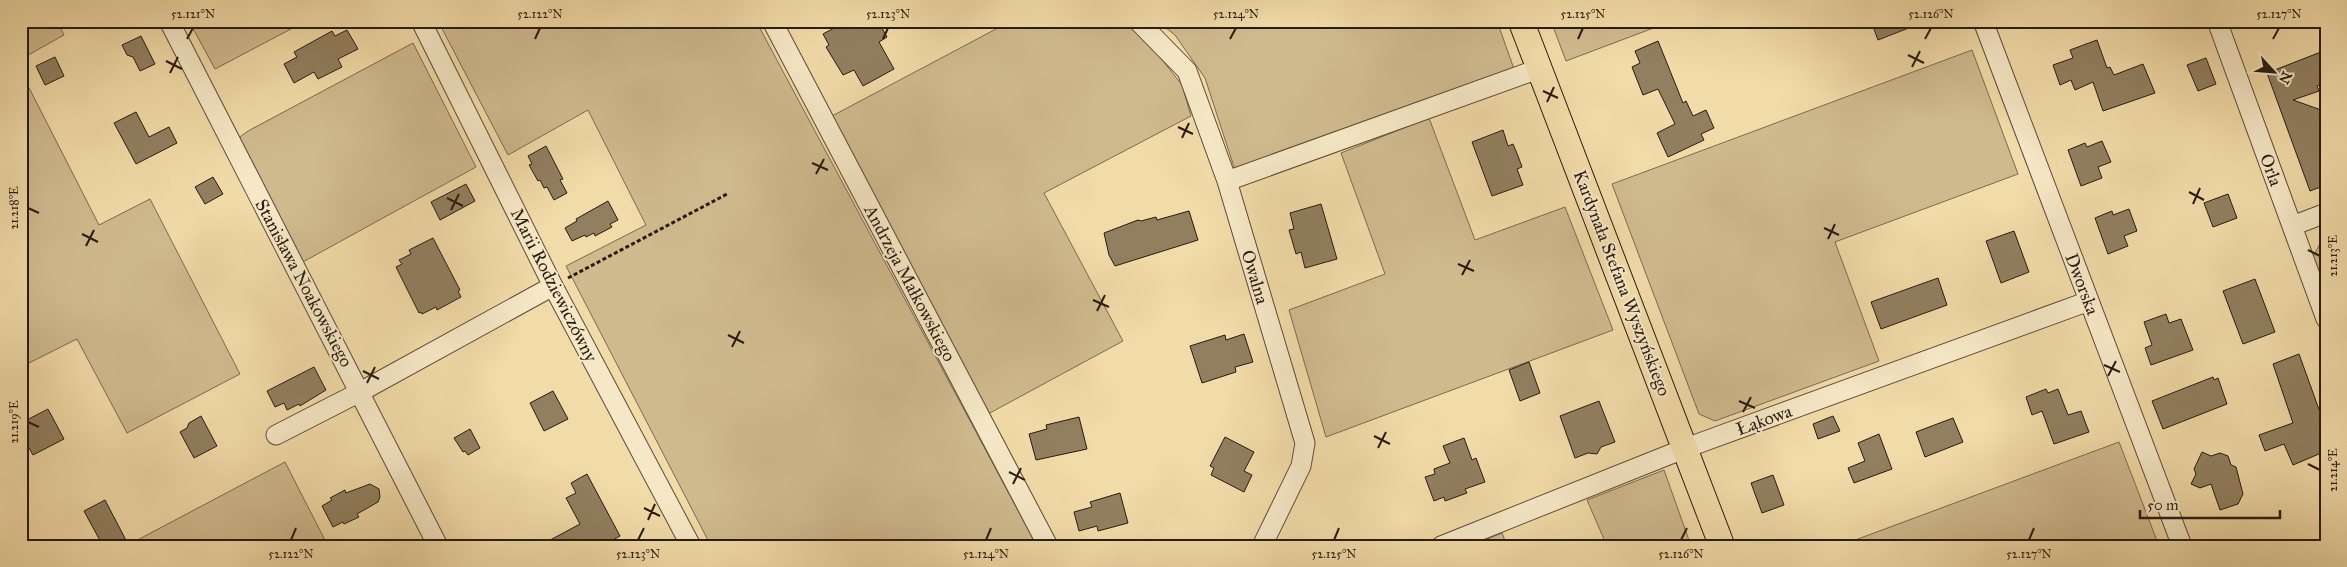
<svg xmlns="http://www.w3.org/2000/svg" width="2347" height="567" viewBox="0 0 2347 567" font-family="'IM FELL Great Primer',serif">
  <rect width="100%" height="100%" fill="#f1dba8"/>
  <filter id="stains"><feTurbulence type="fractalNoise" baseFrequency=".004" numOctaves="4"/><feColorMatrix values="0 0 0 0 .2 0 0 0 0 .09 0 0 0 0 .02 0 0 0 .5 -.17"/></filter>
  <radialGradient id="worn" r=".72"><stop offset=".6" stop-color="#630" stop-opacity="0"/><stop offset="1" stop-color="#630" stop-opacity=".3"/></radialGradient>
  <path fill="#cfba8e" stroke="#7c6a4f" d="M21 21H57L64 35 21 59Z
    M189 21H306L215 69Z
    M438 21H756L1037 546H711L566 266 646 225 588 110 508 155Z
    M1011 21H1124L1149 43 1182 85 1191 116 1044 193 1123 341 988 414 832 116Z
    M1157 21H1497L1514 69 1235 170 1205 78 1175 35Z
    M1551 21H1672L1566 61Z
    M413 43 476 167 301 263 237 139 248 131Z
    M1972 50 2018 174 1835 242 1879 361 1715 421 1699 414 1612 184Z
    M21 72 99 225 150 199 240 374 127 433 77 339 21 367Z
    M1429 118 1475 240 1565 207 1613 330 1326 437 1289 310 1385 274 1341 153Z
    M2326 232V295L2312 259Z
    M2119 442 2159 546H1839Z
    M285 462 328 546H126Z
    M1664 470 1691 546H1607L1587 500Z
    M1502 533 1507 546H1470Z"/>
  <path fill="#917f5f" stroke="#281b10" d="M831 21H878L887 37 879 42 894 69 863 86 854 70 843 75 826 47 829 45 823 34 834 28Z
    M1871 21H1924V22L1878 40Z
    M347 30 358 49 338 59 342 67 318 79 314 72 294 83 284 64 297 57 294 52 332 31 335 36Z
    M141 36 155 64 140 71 133 57 127 55 122 45Z
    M2097 40 2107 68 2110 67 2114 75 2143 64 2155 93 2103 111 2093 82 2075 90 2071 80 2060 85 2053 65 2073 58 2070 50Z
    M1658 41 1683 103 1686 101 1693 116 1706 110 1714 128 1701 134 1704 140 1668 157 1657 133 1675 124 1658 89 1643 95 1632 67 1640 63 1635 51Z
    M2326 50V83L2317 86 2319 91 2293 100 2324 111 2326 116V185L2310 191 2267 73Z
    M55 57 64 76 45 85 36 66Z
    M2206 58 2216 84 2198 91 2187 65Z
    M136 112 149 137 169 127 177 143 136 164 114 123Z
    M1503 130 1508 146 1513 144 1518 156 1522 167 1517 169 1523 185 1492 196 1472 142Z
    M2102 141 2111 162 2098 167 2102 178 2081 186 2068 150 2085 143 2087 147Z
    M546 146 563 179 560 180 567 193 554 200 547 187 544 188 540 180 538 181 529 165 532 164 528 156Z
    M213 177 223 194 205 204 195 187Z
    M466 184 475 201 440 220 431 202Z
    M2228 194 2237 218 2213 227 2204 203Z
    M608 201 618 220 610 224 612 227 595 236 594 233 586 237 585 235 572 241 565 228 577 221 576 219Z
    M1321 204 1337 259 1305 268 1301 252 1296 254 1289 230 1294 229 1290 213Z
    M2129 209 2137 231 2124 236 2128 246 2108 254 2095 218 2112 211 2113 215Z
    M1189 211 1198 240 1115 266 1109 255 1104 233 1138 220 1141 221 1156 217 1157 220Z
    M2014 231 2029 272 2001 283 1986 241Z
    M433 238 460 290 458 291 461 297 437 310 436 307 422 314 421 312 419 313 396 267 402 264 399 260 411 254 409 250Z
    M1938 278 1947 305 1881 329 1871 302Z
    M2255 279 2275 332 2243 344 2223 291Z
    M2166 314 2169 323 2181 319 2193 350 2151 365 2145 348 2152 345 2144 322Z
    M1244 334 1253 362 1235 367 1236 372 1202 383 1190 346 1225 335 1226 340Z
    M2299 354 2321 415 2326 413V451L2293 465 2284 444 2265 451 2259 435 2293 423 2273 364Z
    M1529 362 1540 393 1520 401 1509 370Z
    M314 367 326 390 300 406 299 404 287 410 284 403 275 407 267 391Z
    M2213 377 2214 380 2218 378 2227 404 2163 429 2152 401Z
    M2046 389 2048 393 2058 389 2068 415 2081 411 2089 432 2054 444 2042 411 2032 415 2026 397Z
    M553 391 568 419 544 431 530 403Z
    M1599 401 1615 442 1601 447 1597 454 1588 453 1575 458 1560 416Z
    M48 409 64 439 33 455 21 434V423Z
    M201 416 217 446 194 458 180 432 187 428 189 423Z
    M1833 416 1840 431 1818 439 1813 424Z
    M1079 417 1087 449 1036 460 1029 434 1047 429 1046 425Z
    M1953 418 1963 442 1925 457 1916 432Z
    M470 429 480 448 468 455 465 451 463 452 454 438Z
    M1879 434 1892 469 1854 483 1848 468 1865 461 1858 443Z
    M1225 437 1254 452 1244 471 1252 475 1244 492 1211 475 1214 468 1210 466Z
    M1464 438 1472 460 1476 458 1485 482 1465 489 1467 493 1445 501 1444 497 1434 501 1425 477 1435 474 1434 469 1450 463 1443 446Z
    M2202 452 2211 456 2220 453 2228 456 2231 465 2236 467 2243 494 2238 504 2220 510 2211 484 2200 488 2191 484 2196 474 2194 469Z
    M587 474 620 536 602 546H539L580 524 566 498 576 493 571 483Z
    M1773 475 1784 505 1762 513 1751 483Z
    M370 484 379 489 380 497 378 502 357 514 359 517 344 524 343 522 333 527 322 506 332 500 330 498 345 490 346 493Z
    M1120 493 1128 523 1098 531 1097 526 1079 531 1074 512 1092 507 1090 502Z
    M105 500 129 546H103L84 511Z"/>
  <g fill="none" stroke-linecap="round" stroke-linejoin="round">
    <defs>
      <path id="minor" d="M169 21 438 546
        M421 21 553 286 691 546
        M772 21 1048 546
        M1138 21 1187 71 1227 181 1305 443 1301 466 1262 546
        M1983 21 2182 546
        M2217 21 2326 319
        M1227 181 1538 69
        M2292 226 2326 213
        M276 435 360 392 553 286
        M1441 546 1686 448 2089 301"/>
      <path id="major" d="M1521 21 1722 546"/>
    </defs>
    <use href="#minor" stroke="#5a4b36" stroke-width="21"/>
    <use href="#major" stroke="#281b10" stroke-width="27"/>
    <path stroke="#281b10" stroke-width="3" stroke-dasharray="4 2.5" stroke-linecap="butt" d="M568 278 729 193"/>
    <use href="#minor" stroke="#f6e8c6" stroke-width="19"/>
    <use href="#major" stroke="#f1dba8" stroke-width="25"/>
  </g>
  <path fill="none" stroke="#281b10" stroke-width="2" d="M187 39 193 28M535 39 540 28M883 39 888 28M1230 39 1236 28M1578 39 1583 28M1925 39 1931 28M2273 39 2279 28M1908 55 1924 63M166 61 182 69M1912 67 1920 51M170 73 178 57M1543 91 1558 98M1547 102 1554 87M1178 127 1193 134M1182 138 1189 123M812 163 828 170M816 174 824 159M2189 192 2204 200M447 198 463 206M2193 204 2200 188M28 208 39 213M451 210 459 194M1824 228 1839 235M82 234 98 242M1828 239 1835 224M86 246 94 230M2308 250 2320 256M1458 264 1474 271M1462 275 1470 260M1093 300 1109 307M1097 311 1105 295M728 335 744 343M732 347 740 331M2104 365 2120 372M363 371 379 379M2108 376 2116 361M367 383 375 367M1739 401 1755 408M1743 412 1751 397M28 422 39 427M1374 436 1390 444M1378 448 1386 432M2308 464 2320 470M1009 472 1025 480M1013 484 1021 468M644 508 660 516M648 520 655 504M291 540 296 528M638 540 644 528M986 540 991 528M1334 540 1339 528M1681 540 1687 528M2029 540 2034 528"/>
  <g text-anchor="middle" stroke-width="4" stroke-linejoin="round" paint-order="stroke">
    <g font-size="18" fill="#281b10" stroke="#f6e8c6">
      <text transform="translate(2271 170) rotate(70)" y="6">Orla</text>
      <text transform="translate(1255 277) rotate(73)" y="6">Owalna</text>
      <text transform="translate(304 283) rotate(62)" y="6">Stanisława Noakowskiego</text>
      <text transform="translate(910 283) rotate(62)" y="6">Andrzeja Małkowskiego</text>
      <text transform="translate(1622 283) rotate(69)" y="6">Kardynała Stefana Wyszyńskiego</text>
      <text transform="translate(2082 284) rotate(69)" y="6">Dworska</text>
      <text transform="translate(554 285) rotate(63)" y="6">Marii Rodziewiczówny</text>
      <text transform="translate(1764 420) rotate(-20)" y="6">Łąkowa</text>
    </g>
  </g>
  <rect width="2347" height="567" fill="none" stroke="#f1dba8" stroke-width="55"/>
  <g transform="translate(2274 72) rotate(116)" stroke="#f6e8c6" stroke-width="4" paint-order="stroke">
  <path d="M0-4L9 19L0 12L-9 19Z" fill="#281b10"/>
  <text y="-8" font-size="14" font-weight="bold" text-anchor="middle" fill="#281b10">N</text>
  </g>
  <path d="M2140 510v8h140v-8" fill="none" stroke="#281b10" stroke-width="2.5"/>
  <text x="2147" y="510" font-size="15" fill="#281b10" stroke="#f6e8c6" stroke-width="4" paint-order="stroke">50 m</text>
  <rect x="28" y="28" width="2292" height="512" fill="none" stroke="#281b10" stroke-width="2"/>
  <g font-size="12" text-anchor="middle" fill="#281b10">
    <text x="193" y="18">52.121°N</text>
    <text x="540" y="18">52.122°N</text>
    <text x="888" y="18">52.123°N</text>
    <text x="1236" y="18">52.124°N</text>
    <text x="1583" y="18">52.125°N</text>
    <text x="1931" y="18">52.126°N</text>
    <text x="2279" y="18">52.127°N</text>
    <text transform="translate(14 208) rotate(-90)" y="4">21.218°E</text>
    <text transform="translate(2333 256) rotate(-90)" y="4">21.213°E</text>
    <text transform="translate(14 422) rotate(-90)" y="4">21.219°E</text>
    <text transform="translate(2333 470) rotate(-90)" y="4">21.214°E</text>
    <text x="291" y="558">52.122°N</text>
    <text x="638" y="558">52.123°N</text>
    <text x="986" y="558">52.124°N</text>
    <text x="1334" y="558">52.125°N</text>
    <text x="1681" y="558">52.126°N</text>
    <text x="2029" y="558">52.127°N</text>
  </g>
  <rect width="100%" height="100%" filter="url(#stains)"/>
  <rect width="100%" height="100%" fill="url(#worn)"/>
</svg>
